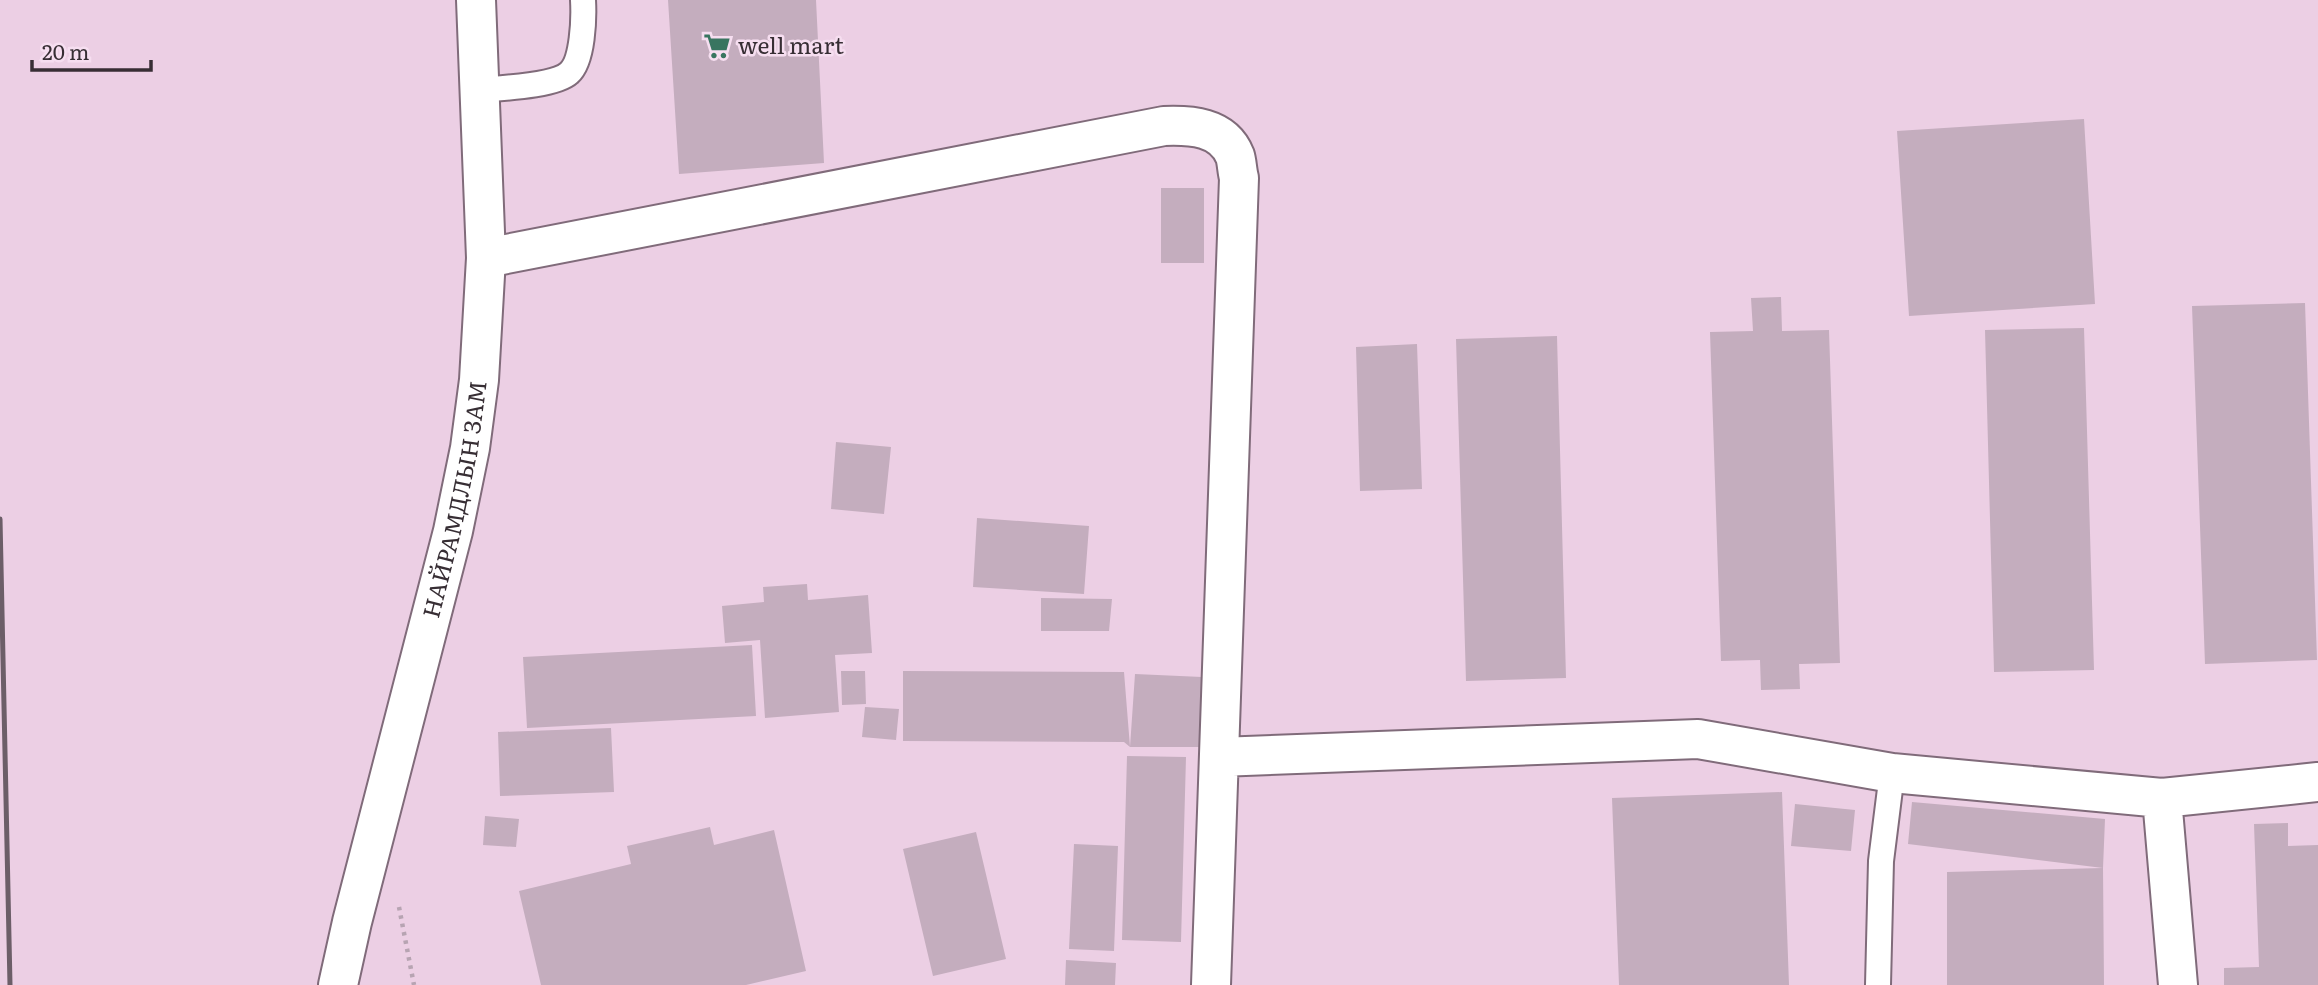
<svg xmlns="http://www.w3.org/2000/svg" width="2318" height="985" viewBox="0 0 2318 985" font-family="Literata,serif">
  <rect width="100%" height="100%" fill="#f6def0"/>
  <path fill="#eccfe4" d="M0 0H2318V985H0Z"/>
  <path fill="#c4adbe" d="M668 0H816L824 163 679 174Z
    M2084 119 2095 304 1909 316 1897 131Z
    M1161 188H1204V263H1161Z
    M1781 297 1782 331 1829 330 1840 663 1799 664 1800 689 1761 690 1760 660 1721 661 1710 332 1753 331 1751 298Z
    M2305 303 2317 660 2205 664 2192 306Z
    M2084 328 2094 670 1994 672 1985 330Z
    M1557 336 1566 678 1466 681 1456 339Z
    M1417 344 1422 489 1360 491 1356 347Z
    M836 442 891 447 884 514 831 509Z
    M977 518 1089 526 1084 594 973 587Z
    M807 584 808 600 868 595 872 653 835 655 839 712 765 718 760 640 725 643 722 606 764 602 763 587Z
    M1041 598 1112 599 1109 631H1041Z
    M752 645 756 716 527 728 523 657Z
    M841 671H865L866 704 842 705Z
    M903 671 1124 672 1130 747 1124 742 903 741Z
    M1135 674 1202 677 1199 747H1130Z
    M865 707 899 709 896 740 862 737Z
    M611 728 614 792 500 796 498 732Z
    M1127 756 1186 757 1181 942 1122 940Z
    M1782 792 1789 985H1619L1612 798Z
    M1912 802 2105 819 2103 868 1908 844Z
    M1795 804 1855 810 1851 851 1791 846Z
    M485 816 519 819 516 847 483 845Z
    M2288 823V846L2318 845V985H2224V968L2259 967 2254 824Z
    M710 827 714 845 774 830 806 971 746 985H541L519 891 631 864 627 846Z
    M976 832 1006 959 933 976 903 849Z
    M1074 844 1118 846 1114 951 1069 949Z
    M2103 868 2104 985H1947V872Z
    M1066 960 1116 963 1115 985H1065Z"/>
  <g fill="none" stroke-linecap="round" stroke-linejoin="round">
    <defs>
      <path id="service" d="M479 90C500 88 555 86 569 73 583 61 584 18 583 0
        M1878 985 1881 861 1892 773"/>
      <path id="minor" d="M486 258 1164 126C1190 125 1223 126 1235 156 1237 162 1237 171 1239 178L1211 985
        M1219 757 1698 739 1892 773 2162 798
        M2178 985 2162 798 2318 782"/>
      <g id="secondary">
        <path id="s1" d="M338 985 352 922 453 531 470 448 479 380 486 258 476 0"/>
      </g>
    </defs>
    <use href="#service" stroke="#806b7a" stroke-width="28"/>
    <use href="#minor" stroke="#806b7a" stroke-width="42"/>
    <use href="#secondary" stroke="#806b7a" stroke-width="42"/>
    <path stroke="#b7a4b2" stroke-width="4.5" stroke-dasharray="3.5 5" stroke-linecap="butt" d="M399 907 414 985"/>
    <use href="#service" stroke="#fff" stroke-width="24"/>
    <use href="#minor" stroke="#fff" stroke-width="38"/>
    <use href="#secondary" stroke="#fff" stroke-width="38"/>
    <path stroke="#6c5e68" stroke-width="5" d="M0 519 10 985"/>
  </g>
  <defs>
    <symbol id="supermarket-bare" viewBox="-9 -9 18 18"><path d="M-6-5.5h2.5l.6 2H6L4.5 2H-2.5L-4.4-4H-6ZM-1.5 3.2a1.3 1.3 0 1 0 .1 0ZM3 3.2a1.3 1.3 0 1 0 .1 0Z" fill="#397560" stroke="#f6def0" stroke-width="2.5" paint-order="stroke"/></symbol>
  </defs>
  <g fill-rule="evenodd">
    <use href="#supermarket-bare" x="698" y="27" width="38" height="38"/>
  </g>
  <g text-anchor="middle" stroke-width="5" stroke-linejoin="round" paint-order="stroke">
    <g font-size="23" fill="#372e34" stroke="#f6def0" text-anchor="start">
      <text x="738" y="54">well mart</text>
    </g>
    <g font-size="23" fill="#372e34" stroke="#f6def0">
      <text dy="8" stroke="none"><textPath href="#s1" startOffset="500">НАЙРАМДЛЫН ЗАМ</textPath></text>
    </g>
  </g>
  <path d="M32 60v10h119v-10" fill="none" stroke="#372e34" stroke-width="3.5"/>
  <text x="42" y="60" font-size="21" fill="#372e34" stroke="#f6def0" stroke-width="5" paint-order="stroke">20 m</text>
</svg>
